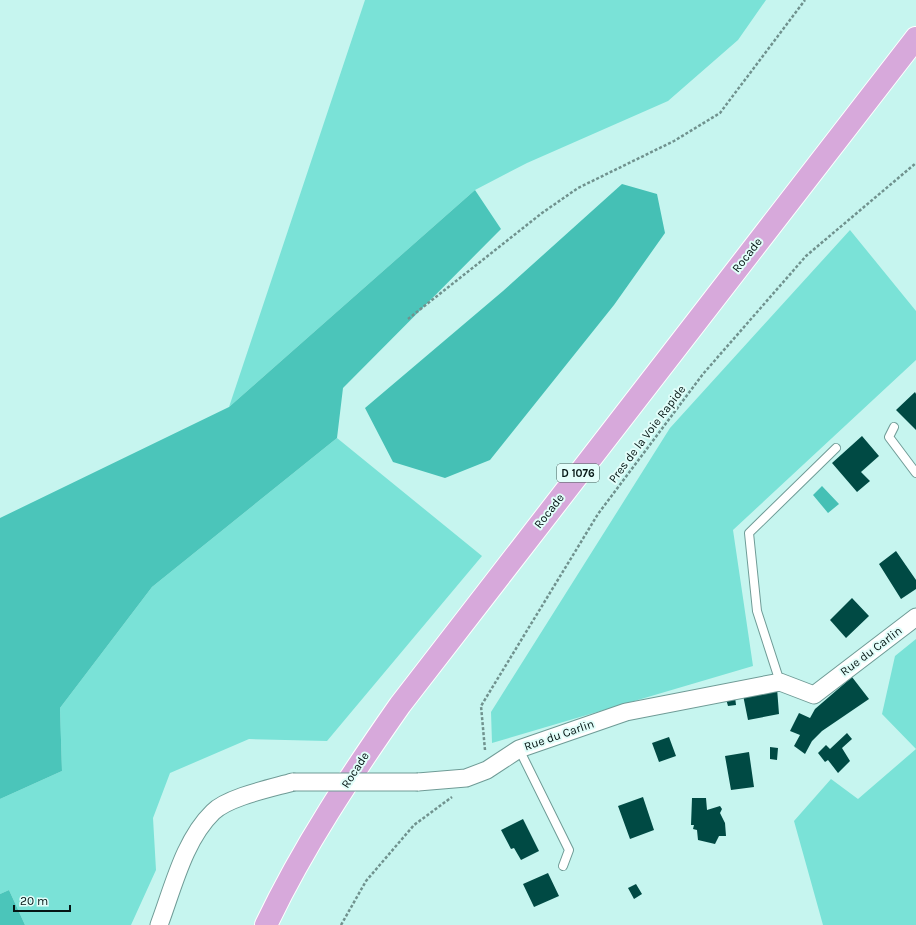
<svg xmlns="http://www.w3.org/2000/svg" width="916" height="925" viewBox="0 0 916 925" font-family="Karla,sans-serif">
  <rect width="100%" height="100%" fill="#c6f5ef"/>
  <path fill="#7ae2d7" d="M365 0H766L738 40 668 101 527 163 475 190 229 407Z
    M850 230 916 311V360L733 530 753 666 492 743 491 712 670 428Z
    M337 438 482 556 327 741 249 739 170 773 153 818 156 870 131 925H25L9 890 0 894V799L62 771 60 708 152 587Z
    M916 639V925H823L794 821 831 779 858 799 916 749 882 714 895 656Z"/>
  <path fill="#4bc5ba" d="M475 190 501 229 343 388 337 438 152 587 60 708 62 771 0 799V518L229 407Z
    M9 890 25 925H0V894Z"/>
  <path fill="#45c0b5" d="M622 184 657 194 665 233 614 305 490 460 445 478 393 462 365 408 503 291Z
    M822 486 839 504 828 513 813 495Z"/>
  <path fill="#004a44" d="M915 392 916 394V430L896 410Z
    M862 436 879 456 861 472 870 481 857 492 832 463Z
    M896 551 916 580V589L901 599 879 564Z
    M852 598 869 616 846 638 830 620Z
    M852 677 869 699 822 731 812 741 805 754 794 746 800 735 790 731 799 713 810 718 815 709Z
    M777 688 779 714 748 720 743 695Z
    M735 697 736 705 728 706 726 699Z
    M847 733 852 739 842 748 850 761 838 773 828 760 825 762 818 753 826 745 830 749Z
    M669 737 676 756 659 762 652 743Z
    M770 747 778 748 777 760 770 759Z
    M749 752 754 787 731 790 725 756Z
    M643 797 654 830 630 839 618 806Z
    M692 798H706L707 810 720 806 722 809 720 813 725 823 726 836H719L715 844 698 840 697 830 693 829 694 825H691Z
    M523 819 539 851 521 860 514 848 511 849 501 830Z
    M548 873 559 896 534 907 523 884Z
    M636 884 642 894 634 899 628 888Z"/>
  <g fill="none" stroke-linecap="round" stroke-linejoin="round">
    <defs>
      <path id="lane" d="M894 427 889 437 916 473
        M780 682 757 611 749 533 836 448
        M519 749 569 850 563 866"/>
      <path id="street" d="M418 782 466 778 487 770 519 749 626 712 780 682 814 695 916 617
        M159 925C173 888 184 840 213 812 228 797 272 788 293 782"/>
      <path id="primary" d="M266 925C303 847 351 775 400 705L916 38"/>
    </defs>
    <use href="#lane" stroke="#6f9b96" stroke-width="10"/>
    <use href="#street" stroke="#6f9b96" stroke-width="19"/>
    <use href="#primary" stroke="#fff" stroke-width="24"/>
    <path stroke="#70928e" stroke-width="2.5" stroke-dasharray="3 2" stroke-linecap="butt" d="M408 319 542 213 578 188 674 141 720 113 805 0
      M485 750 481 706 598 514 703 374 806 256 916 163
      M341 925 366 881 414 825 452 797"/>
    <use href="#lane" stroke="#fff" stroke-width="8"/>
    <use href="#street" stroke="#fff" stroke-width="17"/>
    <use href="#primary" stroke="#d7a9db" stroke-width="22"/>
    <defs>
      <path id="street-bridge" d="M293 782H418"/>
    </defs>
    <use href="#street-bridge" stroke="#6f9b96" stroke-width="19" stroke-linecap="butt"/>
    <use href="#street-bridge" stroke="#fff" stroke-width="17"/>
  </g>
  <g text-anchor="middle" stroke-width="4" stroke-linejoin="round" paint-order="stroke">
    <rect fill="#e2fefa" stroke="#475c59" stroke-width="1" x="557" y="464" width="42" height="18" rx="3"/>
    <g font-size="11" font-weight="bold" fill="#051614">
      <text x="578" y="477">D 1076</text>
    </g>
    <g font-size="12" fill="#051614" stroke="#e2fefa">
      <text transform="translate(747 255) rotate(-52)" y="4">Rocade</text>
      <text transform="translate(647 434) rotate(-53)" y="4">Pres de la Voie Rapide</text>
      <text transform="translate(549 511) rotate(-52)" y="4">Rocade</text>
      <text transform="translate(871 651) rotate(-37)" y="4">Rue du Carlin</text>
      <text transform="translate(559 735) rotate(-19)" y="4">Rue du Carlin</text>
      <text transform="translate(355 770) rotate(-57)" y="4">Rocade</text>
    </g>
  </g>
  <path d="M14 905v6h56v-6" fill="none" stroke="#051614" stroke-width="2"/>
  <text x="20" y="905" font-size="12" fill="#051614" stroke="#e2fefa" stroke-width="3" paint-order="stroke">20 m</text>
</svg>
